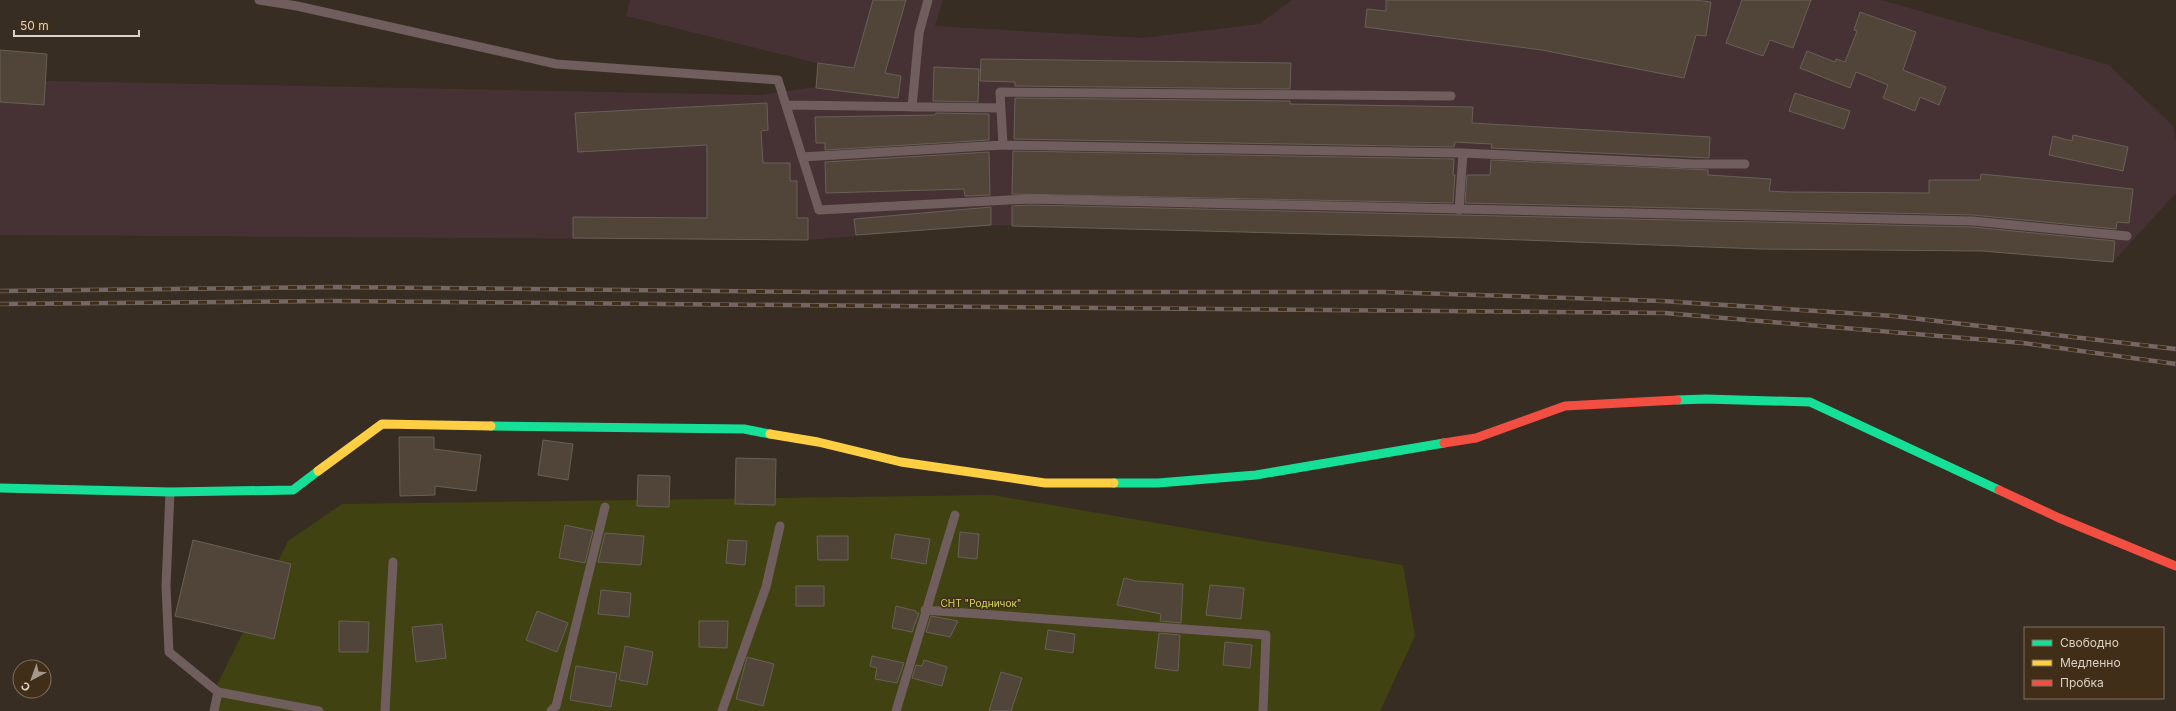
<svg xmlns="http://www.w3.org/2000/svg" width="2176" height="711" viewBox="0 0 2176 711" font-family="Inter,sans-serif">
  <rect width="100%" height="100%" fill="#372d22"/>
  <path fill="#463234" d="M630 0H943L935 26 1143 38 1259 24 1292 0H1881L2109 65 2173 126 2176 141V193L2113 262 1982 251 1760 249 1470 238 989 225 808 240 0 235V80L760 95 816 87 817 63 626 16Z"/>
  <path fill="#404212" d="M992 495 1403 565 1415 636 1380 711H211L218 683 288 541 342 504Z"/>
  <path fill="#504538" stroke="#686056" d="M873 0H906L885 73 901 76 898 98 816 88 818 63 854 68Z
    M1386 0H1694L1711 2 1706 36 1696 35 1684 78 1542 50 1365 27 1367 9 1386 11Z
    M1742 0H1811L1793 48 1770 40 1763 56 1726 43Z
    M1860 12 1916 32 1903 70 1946 87 1939 105 1920 97 1915 111 1883 98 1888 85 1856 72 1850 88 1800 68 1807 51 1835 62 1836 59 1845 62 1857 31 1854 30Z
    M0 50 47 54 44 105 0 102Z
    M981 59 1291 63 1290 89 1015 86V82L980 81Z
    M934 67 979 69 978 102 933 101Z
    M1795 93 1850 111 1844 129 1789 111Z
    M1015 98 1290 101V104L1473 107 1472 123 1710 137 1709 158 1491 148 1492 144 1472 143 1455 142 1454 147 1014 139Z
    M767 103 768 130 761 131 763 163H790V181H797V218H808V240L573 238V217L707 218V145L578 152 575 113Z
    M936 113 989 114V140L825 150V143H816L815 117 935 115Z
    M2073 135 2128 147 2123 171 2049 155 2053 136 2072 141Z
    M1013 151 1454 159 1453 175H1455L1453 203 1012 194Z
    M989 152 990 195 965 196 964 189 826 193 825 162Z
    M1491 160 1708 170V175L1771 179 1769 191 1787 192 1929 193V180H1980L1981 174 2133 189 2129 223 2117 222 2116 229 1973 215 1465 203 1467 175H1490Z
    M1029 205 1973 227 2115 241 2113 262 1982 251 1760 249 1470 238 1012 226V206Z
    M991 207V225L856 235 854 219Z
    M399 437H434V449L481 455 476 491 435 486V495L400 496Z
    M543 440 573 444 568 480 538 475Z
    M736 458 776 459 775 505 735 504Z
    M638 475 670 476 669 507 637 506Z
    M565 525 593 531 585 563 559 558Z
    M960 532 979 534 977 559 958 557Z
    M605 533 644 536 641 565 598 562Z
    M895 534 930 539 926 564 891 558Z
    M817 536H848V560H818Z
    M193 540 291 564 274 639 175 616Z
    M728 540 747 541 745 565 726 563Z
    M1124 578 1136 581 1183 584 1181 623 1160 621 1161 614 1117 605Z
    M1210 585 1244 588 1241 619 1206 615Z
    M796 586H824V606H796Z
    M601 590 631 593 629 617 598 614Z
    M896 606 916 611V613H919L912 632 892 628Z
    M537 611 568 623 557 652 526 640Z
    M931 616 958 621 950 637 926 632Z
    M339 621 369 622 368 652H339Z
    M699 621H728L727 648 699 647Z
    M442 624 446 658 416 662 412 627Z
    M1048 630 1075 634 1073 653 1045 649Z
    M1159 633 1180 635 1178 671 1155 668Z
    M1225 642 1252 645 1250 668 1223 665Z
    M625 646 653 652 647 685 619 680Z
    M872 656 904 663 897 683 875 679 877 668 870 666Z
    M747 657 774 664 763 706 736 699Z
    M924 660 947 667 942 686 912 678 916 665 922 666Z
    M576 666 617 673 611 707 570 700Z
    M1001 672 1022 678 1011 711H989Z"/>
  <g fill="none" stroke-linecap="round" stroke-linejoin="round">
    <path stroke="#705d5d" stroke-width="9" d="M259 0 297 6 556 64 778 80 819 210 1029 199 1973 221 2127 236
      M786 105 1001 108
      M912 107 919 33 928 0
      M1003 145 1000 92 1451 96
      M1463 153 1694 164H1745
      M802 157 1003 145 1463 153 1459 210
      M170 492 166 586 169 652 218 692 319 711
      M925 610 1266 635 1263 711
      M214 711 218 692
      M385 711 393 562
      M551 711 556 706 605 507
      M722 711 766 587 780 526
      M896 711 955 515"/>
    <path stroke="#16e098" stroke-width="9" d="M1677 400 1706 399 1810 402 1999 490
      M491 426 744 429 770 434
      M1114 483H1158L1256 475 1444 443
      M0 488 170 492 293 490 318 471"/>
    <path stroke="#ffcf43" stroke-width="9" d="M770 434 818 442 901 462 1045 483H1114
      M318 471 382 424 491 426"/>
    <path stroke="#f24e42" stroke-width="9" d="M1444 443 1476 438 1565 406 1677 400
      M1999 490 2059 518 2176 566"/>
    <defs>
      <path id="rail" d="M0 291 333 287 813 292H1383L1662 301 1894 316 2176 349
        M0 304 333 301 1665 313 2023 343 2176 364"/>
    </defs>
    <use href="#rail" stroke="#746663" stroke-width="4.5"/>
    <use href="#rail" stroke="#402e19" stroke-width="3" stroke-dasharray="9" stroke-linecap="butt"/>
  </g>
  <g text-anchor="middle" stroke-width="3" stroke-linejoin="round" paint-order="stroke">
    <g font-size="10" fill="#d3dc59" stroke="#402e19">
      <text x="981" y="607">СНТ "Родничок"</text>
    </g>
  </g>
  <rect x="2024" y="627" width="140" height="72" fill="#402e19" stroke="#7f705e"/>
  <rect x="2032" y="640" width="20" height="6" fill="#16e098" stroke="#7f705e"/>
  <text x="2060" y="647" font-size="12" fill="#ddd2c5">Свободно</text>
  <rect x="2032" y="660" width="20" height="6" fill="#ffcf43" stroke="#7f705e"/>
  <text x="2060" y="667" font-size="12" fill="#ddd2c5">Медленно</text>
  <rect x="2032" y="680" width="20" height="6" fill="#f24e42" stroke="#7f705e"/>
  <text x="2060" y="687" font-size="12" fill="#ddd2c5">Пробка</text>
  <g transform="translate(32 679) rotate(221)"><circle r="19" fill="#402e19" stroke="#7f705e"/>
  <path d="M0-3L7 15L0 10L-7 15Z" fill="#a3988c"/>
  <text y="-6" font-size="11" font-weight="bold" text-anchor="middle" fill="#ddd2c5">С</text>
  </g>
  <path d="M14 30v6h125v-6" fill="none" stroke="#ddd2c5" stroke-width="2"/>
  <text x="20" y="30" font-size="12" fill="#ddd2c5" stroke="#402e19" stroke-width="3" paint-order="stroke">50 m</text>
</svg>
